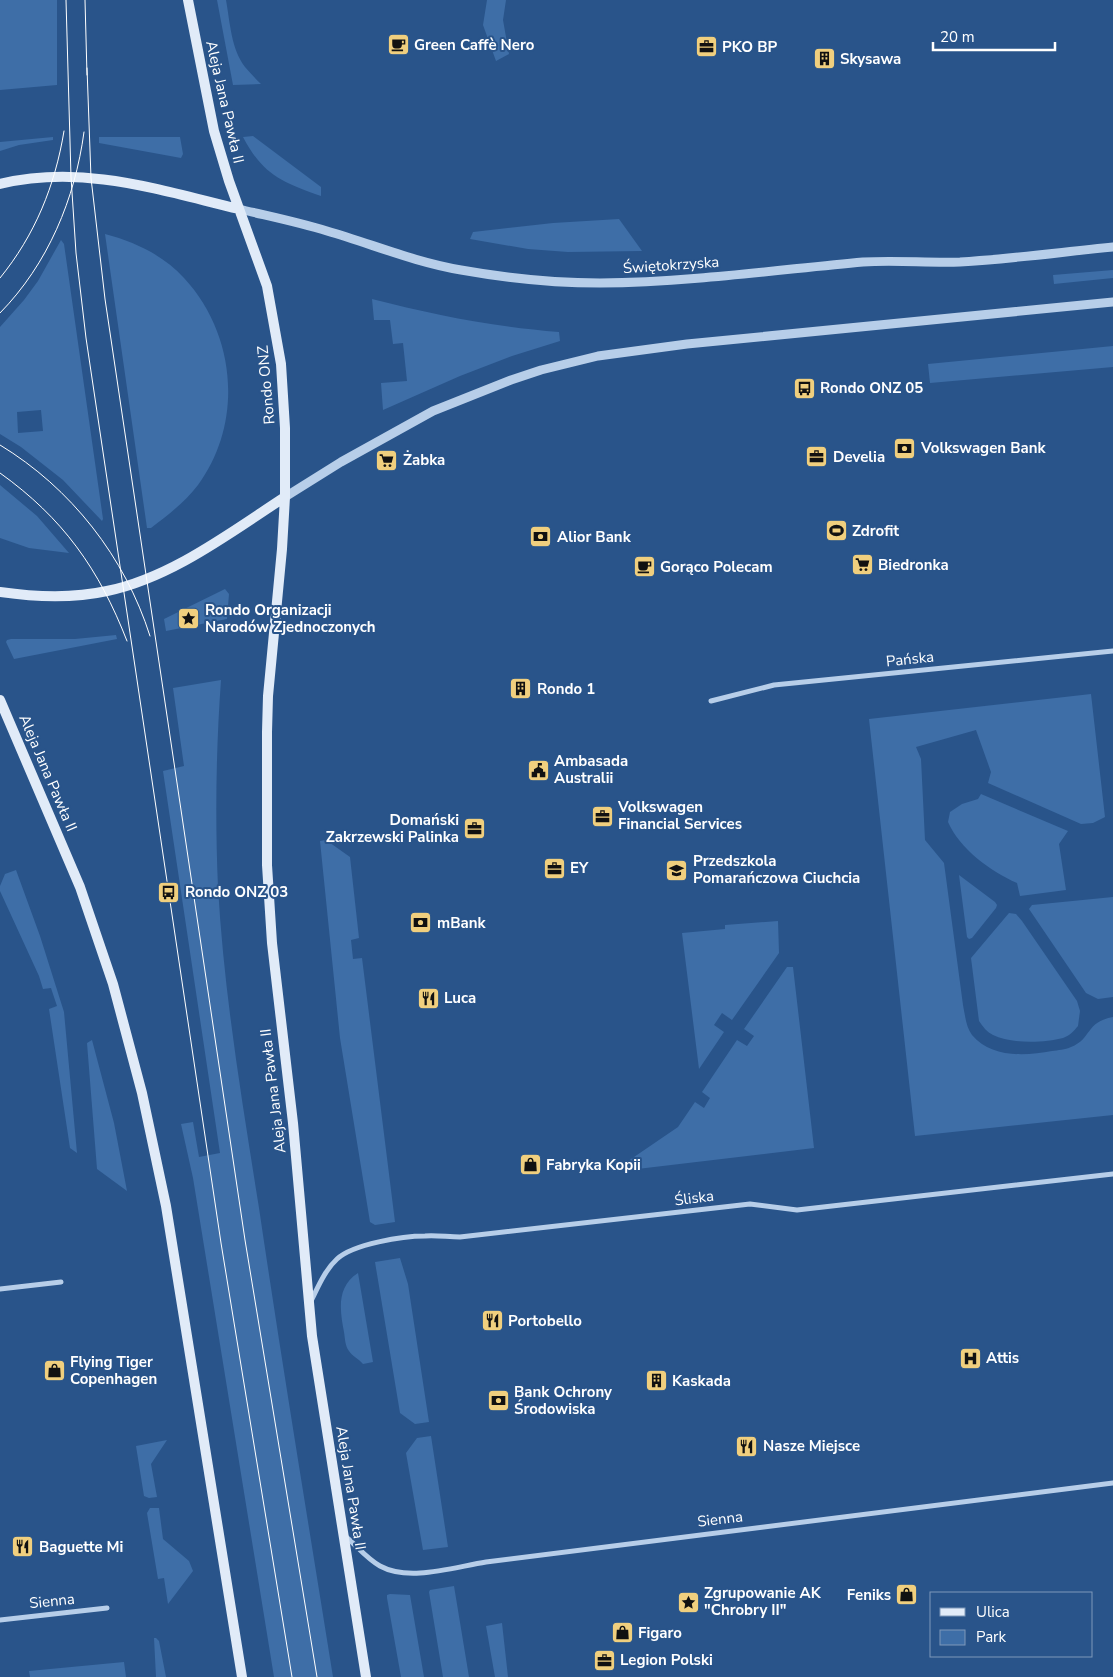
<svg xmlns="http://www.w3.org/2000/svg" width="1113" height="1677" viewBox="0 0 1113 1677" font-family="'Nunito Sans',sans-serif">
  <rect width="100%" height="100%" fill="#29548a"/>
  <path fill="#3e6ea7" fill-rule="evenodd" d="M0 0H57V85L0 90Z
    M217 0H226C230 22 231 49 245 67 250 73 256 79 261 84L233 85Z
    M487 0H506L503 20 509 54 496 61 483 25Z
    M253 136 321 187V196C282 182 263 175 243 137Z
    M53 137V140L19 145 0 151V142Z
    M99 137H180L183 154 181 158 99 143Z
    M619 219 642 251 568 252 528 249 470 239 473 232 553 223Z
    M105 234C135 242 163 255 184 278 236 334 244 422 198 485 185 502 168 515 151 528H147Z
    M61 240 64 244 103 519 102 521 63 480 21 447 0 434V327L24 300 38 281ZM41 410 43 431 18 433 17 412Z
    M1113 270V278L1054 284 1053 275Z
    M372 299C434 315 495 327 559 332L560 341 512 356 460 376 383 410 381 383 407 381 403 343 393 344 390 320H374Z
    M1113 346V367L930 383 928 364Z
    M0 485 37 516 69 553 29 548 0 538Z
    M225 589 229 594 227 619 166 631 164 619Z
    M116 635 117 639 14 659 6 642 7 640 11 639H75Z
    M221 680C216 749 215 818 218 887 224 994 242 1101 259 1208 282 1364 308 1521 333 1677H274L193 1178 181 1124 193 1122 199 1157 220 1153 163 771 184 766 173 688Z
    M1091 694 1105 817 1093 823 1081 824 988 783 991 772 976 730 916 747 921 759 925 840 944 863 963 1005C965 1015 966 1027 972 1035 991 1058 1025 1056 1052 1051 1058 1050 1065 1050 1071 1047 1092 1039 1085 1022 1113 1017V1115L915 1136 869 719Z
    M981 794 1068 831 1059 844 1066 890 1020 896 1017 883C990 871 960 849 948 822L950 812 962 804 978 799Z
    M326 840 350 857 359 938 351 940 353 959 362 958 395 1222 375 1225 370 1222 340 1038 320 841Z
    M16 870 40 936 64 1012 77 1153 70 1148 49 1009 57 1006 51 988 43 989 39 976 0 891V886L5 874Z
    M959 875 995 902 997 905 996 908 972 938 969 939 967 937Z
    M1113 897V997L1098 999 1086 993 1029 909 1032 905Z
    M1009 913 1016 914 1022 921 1077 1001 1080 1011 1078 1026C1074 1031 1069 1036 1063 1038 1044 1043 1011 1044 993 1035 987 1032 983 1027 979 1021L971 958Z
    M778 921 779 953 732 1020 722 1013 714 1025 724 1032 699 1069 682 933 725 929V925Z
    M787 967H793L814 1148 612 1172 678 1127 695 1102 704 1108 710 1098 702 1092 737 1040 747 1046 754 1036 744 1029Z
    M92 1040 114 1123 127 1191 97 1169 87 1043Z
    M400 1258 408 1284 429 1422 415 1424 400 1413 375 1262Z
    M358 1273 373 1362 363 1364C359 1359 352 1356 349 1351 345 1346 345 1338 344 1332 340 1311 336 1287 358 1273Z
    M431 1436 448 1547 423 1550 406 1453 417 1438Z
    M167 1440 151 1464 157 1497 149 1498 144 1496 136 1446Z
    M150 1508H159L163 1539 189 1561 193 1571 168 1604 164 1578 158 1579 147 1513Z
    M454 1586 469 1677H443L429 1592 430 1590Z
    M390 1594 410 1595 424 1677H401L387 1598V1595Z
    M502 1623 508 1677H495L486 1626Z
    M154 1638H156L159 1641 166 1677H156Z
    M124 1662 126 1677H30L29 1671Z"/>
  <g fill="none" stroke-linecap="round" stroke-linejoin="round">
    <path stroke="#b7cee9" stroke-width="5" d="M711 701 774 685 1113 651
      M0 1289 61 1282
      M311 1301C318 1287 325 1270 337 1259 353 1244 403 1236 425 1236 436 1235 448 1237 460 1237L750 1204 797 1210 1113 1174
      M345 1536C356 1545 367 1559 380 1566 409 1582 454 1567 486 1562L1113 1483
      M0 1620 107 1608"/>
    <path stroke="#b7cee9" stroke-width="9" d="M239 209C268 216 298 222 327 231 372 244 414 262 461 270 506 278 553 283 600 283 688 282 776 270 863 262 895 260 927 263 960 262 1011 259 1062 252 1113 247
      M285 497 341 462 433 411 511 380 541 370 598 356 687 344 1113 302"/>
    <path stroke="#e1ebf8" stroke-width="10" d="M188 0 214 131 229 181 267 286 281 364 285 428V497L282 549 268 696 267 732V865L272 943 293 1123 312 1336 366 1677
      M0 184C83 164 159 190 239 209
      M0 592C35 597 71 599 107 591 171 578 231 532 285 497
      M0 700 80 887 113 984 142 1093 166 1206 242 1677"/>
    <path stroke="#fff" stroke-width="1" d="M66 0 71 177 76 253 86 338 221 1243 292 1677
      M85 0 87 75
      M87 68 91 178 105 299 245 1240 317 1677
      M0 278C35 235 55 186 64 131
      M0 313C48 264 75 199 84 132
      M0 445C71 488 125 557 150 636
      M0 473C63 518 99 569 127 641"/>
  </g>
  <defs>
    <symbol id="cafe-square" viewBox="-11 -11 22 22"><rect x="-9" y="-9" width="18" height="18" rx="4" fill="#f0cf7e" stroke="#29548a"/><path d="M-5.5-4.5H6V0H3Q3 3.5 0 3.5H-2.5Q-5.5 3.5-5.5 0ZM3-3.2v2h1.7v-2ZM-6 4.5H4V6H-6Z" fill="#111"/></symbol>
    <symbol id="office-square" viewBox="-11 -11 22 22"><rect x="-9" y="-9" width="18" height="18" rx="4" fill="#f0cf7e" stroke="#29548a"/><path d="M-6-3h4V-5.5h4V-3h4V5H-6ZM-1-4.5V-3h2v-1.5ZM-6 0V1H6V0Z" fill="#111"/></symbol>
    <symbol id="building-square" viewBox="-11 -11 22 22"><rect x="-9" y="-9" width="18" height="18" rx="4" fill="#f0cf7e" stroke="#29548a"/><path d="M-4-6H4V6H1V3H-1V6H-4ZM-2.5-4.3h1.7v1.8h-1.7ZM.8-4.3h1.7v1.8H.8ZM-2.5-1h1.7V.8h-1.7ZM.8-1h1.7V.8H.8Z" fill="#111"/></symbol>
    <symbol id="bus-square" viewBox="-11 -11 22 22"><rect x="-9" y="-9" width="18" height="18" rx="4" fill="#f0cf7e" stroke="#29548a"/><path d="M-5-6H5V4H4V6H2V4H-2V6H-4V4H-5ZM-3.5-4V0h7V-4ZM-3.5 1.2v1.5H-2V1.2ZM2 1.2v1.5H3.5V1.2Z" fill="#111"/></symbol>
    <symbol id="bank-square" viewBox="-11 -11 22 22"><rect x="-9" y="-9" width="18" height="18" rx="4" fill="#f0cf7e" stroke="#29548a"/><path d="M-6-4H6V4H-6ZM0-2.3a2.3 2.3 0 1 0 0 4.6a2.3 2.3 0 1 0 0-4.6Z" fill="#111"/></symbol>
    <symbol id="supermarket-square" viewBox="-11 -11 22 22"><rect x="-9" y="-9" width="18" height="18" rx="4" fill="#f0cf7e" stroke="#29548a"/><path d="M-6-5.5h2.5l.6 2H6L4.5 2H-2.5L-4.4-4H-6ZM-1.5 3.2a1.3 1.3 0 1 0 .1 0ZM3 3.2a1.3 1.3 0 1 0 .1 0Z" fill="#111"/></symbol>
    <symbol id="stadium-square" viewBox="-11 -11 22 22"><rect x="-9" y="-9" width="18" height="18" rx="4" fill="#f0cf7e" stroke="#29548a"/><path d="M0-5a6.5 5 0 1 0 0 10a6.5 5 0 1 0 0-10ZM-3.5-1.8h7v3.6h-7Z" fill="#111"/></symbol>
    <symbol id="sight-square" viewBox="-11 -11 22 22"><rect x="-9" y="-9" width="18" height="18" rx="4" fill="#f0cf7e" stroke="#29548a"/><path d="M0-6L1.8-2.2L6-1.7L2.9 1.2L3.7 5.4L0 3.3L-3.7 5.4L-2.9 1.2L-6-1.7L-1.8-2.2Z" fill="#111"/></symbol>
    <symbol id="civic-square" viewBox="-11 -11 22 22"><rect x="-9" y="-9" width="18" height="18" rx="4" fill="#f0cf7e" stroke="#29548a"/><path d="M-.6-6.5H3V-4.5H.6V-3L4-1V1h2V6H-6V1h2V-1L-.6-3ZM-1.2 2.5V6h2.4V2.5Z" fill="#111"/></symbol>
    <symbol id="school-square" viewBox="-11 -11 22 22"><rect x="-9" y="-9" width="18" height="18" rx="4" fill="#f0cf7e" stroke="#29548a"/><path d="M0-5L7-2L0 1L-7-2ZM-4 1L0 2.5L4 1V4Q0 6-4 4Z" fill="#111"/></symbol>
    <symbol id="restaurant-square" viewBox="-11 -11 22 22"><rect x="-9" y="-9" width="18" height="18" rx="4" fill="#f0cf7e" stroke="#29548a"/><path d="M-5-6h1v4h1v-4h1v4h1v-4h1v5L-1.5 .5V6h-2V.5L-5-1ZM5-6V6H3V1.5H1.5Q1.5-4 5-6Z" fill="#111"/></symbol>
    <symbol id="shop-square" viewBox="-11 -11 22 22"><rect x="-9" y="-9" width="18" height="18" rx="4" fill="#f0cf7e" stroke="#29548a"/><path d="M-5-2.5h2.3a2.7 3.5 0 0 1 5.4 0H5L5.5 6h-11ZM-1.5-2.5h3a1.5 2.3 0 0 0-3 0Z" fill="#111"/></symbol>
    <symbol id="hospital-square" viewBox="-11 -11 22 22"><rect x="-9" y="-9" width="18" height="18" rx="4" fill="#f0cf7e" stroke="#29548a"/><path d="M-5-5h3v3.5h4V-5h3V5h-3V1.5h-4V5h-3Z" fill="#111"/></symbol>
  </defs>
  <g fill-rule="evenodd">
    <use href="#cafe-square" x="386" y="32" width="25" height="25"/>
    <use href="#office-square" x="694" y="34" width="25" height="25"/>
    <use href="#building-square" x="812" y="46" width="25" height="25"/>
    <use href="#bus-square" x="792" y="376" width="25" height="25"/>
    <use href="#bank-square" x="892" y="436" width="25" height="25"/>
    <use href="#office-square" x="804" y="444" width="25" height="25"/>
    <use href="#supermarket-square" x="374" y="448" width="25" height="25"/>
    <use href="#stadium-square" x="824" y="518" width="25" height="25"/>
    <use href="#bank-square" x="528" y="524" width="25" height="25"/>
    <use href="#supermarket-square" x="850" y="552" width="25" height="25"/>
    <use href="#cafe-square" x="632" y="554" width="25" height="25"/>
    <use href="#sight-square" x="176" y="606" width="25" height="25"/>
    <use href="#building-square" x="508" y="676" width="25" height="25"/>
    <use href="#civic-square" x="526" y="758" width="25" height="25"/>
    <use href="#office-square" x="590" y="804" width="25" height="25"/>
    <use href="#office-square" x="462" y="816" width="25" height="25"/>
    <use href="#office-square" x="542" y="856" width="25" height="25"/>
    <use href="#school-square" x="664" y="858" width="25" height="25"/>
    <use href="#bus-square" x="156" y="880" width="25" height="25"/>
    <use href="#bank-square" x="408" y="910" width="25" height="25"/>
    <use href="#restaurant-square" x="416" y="986" width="25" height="25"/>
    <use href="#shop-square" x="518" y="1152" width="25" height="25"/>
    <use href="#restaurant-square" x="480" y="1308" width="25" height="25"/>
    <use href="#hospital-square" x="958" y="1346" width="25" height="25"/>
    <use href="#shop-square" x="42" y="1358" width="25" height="25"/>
    <use href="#building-square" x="644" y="1368" width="25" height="25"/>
    <use href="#bank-square" x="486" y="1388" width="25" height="25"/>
    <use href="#restaurant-square" x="734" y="1434" width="25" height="25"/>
    <use href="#restaurant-square" x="10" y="1534" width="25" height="25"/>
    <use href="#shop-square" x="894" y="1582" width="25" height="25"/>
    <use href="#sight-square" x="676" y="1590" width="25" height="25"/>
    <use href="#shop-square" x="610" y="1620" width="25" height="25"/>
    <use href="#office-square" x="592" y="1648" width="25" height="25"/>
  </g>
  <g text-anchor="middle" stroke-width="4" stroke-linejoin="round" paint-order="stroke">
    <g font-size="15" font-weight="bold" fill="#fff" stroke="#29548a" text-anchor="start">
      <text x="414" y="50">Green Caffè Nero</text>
      <text x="722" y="52">PKO BP</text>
      <text x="840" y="64">Skysawa</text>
      <text x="820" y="393">Rondo ONZ 05</text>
      <text x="921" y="453">Volkswagen Bank</text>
      <text x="833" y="462">Develia</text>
      <text x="403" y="465">Żabka</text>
      <text x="852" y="536">Zdrofit</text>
      <text x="557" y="542">Alior Bank</text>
      <text x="878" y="570">Biedronka</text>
      <text x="660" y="572">Gorąco Polecam</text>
      <text x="205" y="615">Rondo Organizacji<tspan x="205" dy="17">Narodów Zjednoczonych</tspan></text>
      <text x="537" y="694">Rondo 1</text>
      <text x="554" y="766">Ambasada<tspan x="554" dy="17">Australii</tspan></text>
      <text x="618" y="812">Volkswagen<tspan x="618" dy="17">Financial Services</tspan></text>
      <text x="459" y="825" text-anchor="end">Domański<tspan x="459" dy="17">Zakrzewski Palinka</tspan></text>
      <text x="693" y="866">Przedszkola<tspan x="693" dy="17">Pomarańczowa Ciuchcia</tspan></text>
      <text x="570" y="873">EY</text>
      <text x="185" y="897">Rondo ONZ 03</text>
      <text x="437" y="928">mBank</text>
      <text x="444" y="1003">Luca</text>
      <text x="546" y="1170">Fabryka Kopii</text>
      <text x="508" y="1326">Portobello</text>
      <text x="986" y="1363">Attis</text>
      <text x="70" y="1367">Flying Tiger<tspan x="70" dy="17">Copenhagen</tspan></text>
      <text x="672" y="1386">Kaskada</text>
      <text x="514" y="1397">Bank Ochrony<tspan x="514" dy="17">Środowiska</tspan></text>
      <text x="763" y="1451">Nasze Miejsce</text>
      <text x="39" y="1552">Baguette Mi</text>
      <text x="704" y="1598">Zgrupowanie AK<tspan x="704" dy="17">"Chrobry II"</tspan></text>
      <text x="891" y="1600" text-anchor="end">Feniks</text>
      <text x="638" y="1638">Figaro</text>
      <text x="620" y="1665">Legion Polski</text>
    </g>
    <g font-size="15" fill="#fff" stroke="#29548a">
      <text transform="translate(225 102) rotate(77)" y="5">Aleja Jana Pawła II</text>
      <text transform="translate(671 265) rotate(-4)" y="5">Świętokrzyska</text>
      <text transform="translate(266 385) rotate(-95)" y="5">Rondo ONZ</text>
      <text transform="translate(910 659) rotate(-6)" y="5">Pańska</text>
      <text transform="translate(48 773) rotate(67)" y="5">Aleja Jana Pawła II</text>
      <text transform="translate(273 1091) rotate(-97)" y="5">Aleja Jana Pawła II</text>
      <text transform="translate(694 1198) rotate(-7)" y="5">Śliska</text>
      <text transform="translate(351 1488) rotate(81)" y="5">Aleja Jana Pawła II</text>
      <text transform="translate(720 1519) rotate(-7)" y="5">Sienna</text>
      <text transform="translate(52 1601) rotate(-6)" y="5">Sienna</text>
    </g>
  </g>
  <rect x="930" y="1592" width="162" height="65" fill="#29548a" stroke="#7f98b9"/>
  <rect x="940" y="1608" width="25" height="8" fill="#e1ebf8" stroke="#7f98b9"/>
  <text x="976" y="1617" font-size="15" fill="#ffffff">Ulica</text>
  <rect x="940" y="1630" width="25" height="15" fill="#3e6ea7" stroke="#7f98b9"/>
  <text x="976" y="1642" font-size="15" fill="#ffffff">Park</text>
  <path d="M933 42v8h122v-8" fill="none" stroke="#ffffff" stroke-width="2.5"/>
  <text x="940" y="42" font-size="15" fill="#ffffff" stroke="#29548a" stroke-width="4" paint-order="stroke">20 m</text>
</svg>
